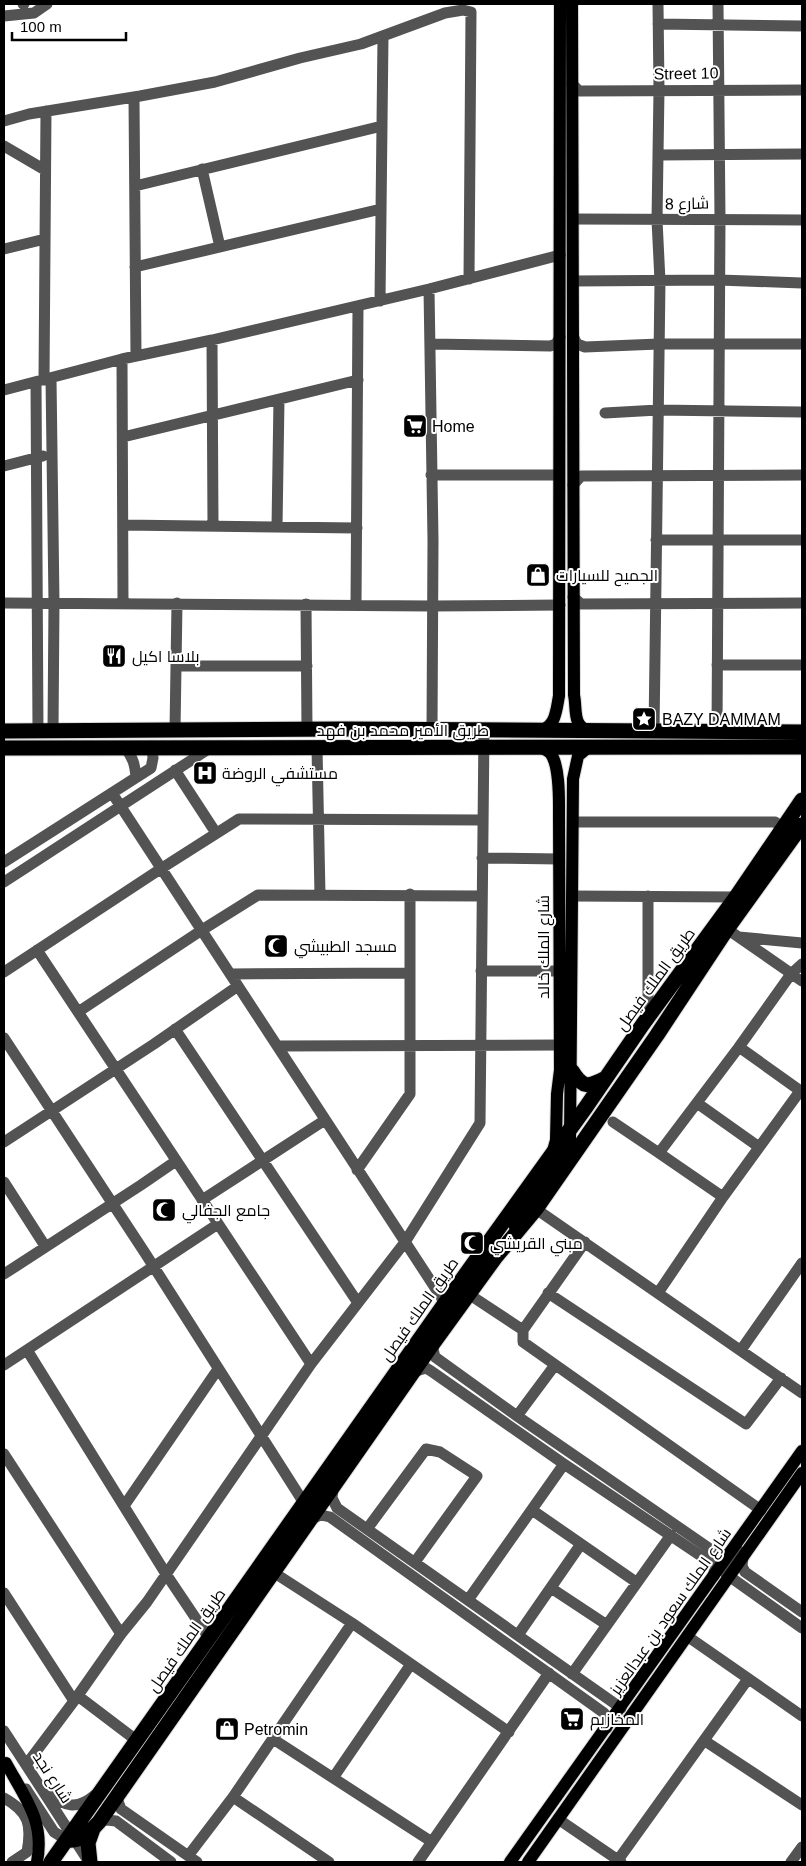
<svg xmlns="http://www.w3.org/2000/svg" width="806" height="1866" viewBox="0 0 806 1866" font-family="Arial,Cairo,sans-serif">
  <rect width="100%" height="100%" fill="#fff"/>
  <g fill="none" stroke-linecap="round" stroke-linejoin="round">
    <defs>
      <path id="major" d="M572 4 574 695C577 709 572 726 589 731
        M539 731C556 727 556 711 559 696L560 4
        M537 746C542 748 548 750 551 754 560 767 559 800 559 815L560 1070 557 1094 556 1140 553 1151
        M514 1225 566 1152 570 1141 573 779 578 756 590 746
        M6 1763C25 1798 45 1821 37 1862
        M510 1862 802 1451
        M528 1862 802 1473"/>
      <path id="highway" d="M4 731 344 729 802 732
        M4 748 802 747
        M572 1071C583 1089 589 1087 606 1078
        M67 1840C82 1842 90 1832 99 1822L432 1345 495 1258 536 1209 657 1035 727 929 802 825
        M51 1862 445 1303 586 1107 643 1024 736 897 802 800
        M90 1862 88 1843 93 1829"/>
    </defs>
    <use href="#major" stroke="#dbdbdb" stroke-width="14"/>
    <use href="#highway" stroke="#dbdbdb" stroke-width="17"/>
    <path stroke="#535353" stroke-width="11" d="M23 4H24
      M4 16 34 13 47 4
      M658 24 802 26
      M572 84 579 91 802 90
      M134 97 136 356
      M4 121 29 114 140 96 215 82 300 58 361 44 445 13 463 10 471 12 469 279
      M4 146 45 170
      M658 155 802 154
      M202 169 220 247
      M135 186 382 126
      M573 219 802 220
      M4 249 45 239
      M135 267 381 209
      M573 281 719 280 802 283
      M429 289 433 540 432 730
      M380 301 383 36
      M573 336 577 344 585 347 659 344H802
      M212 340 213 526
      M430 344 550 346 556 344 560 337
      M122 359 123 603
      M51 378 54 602 53 731
      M44 380 46 111
      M36 382 38 731
      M4 390 122 359 212 340 429 289 560 255
      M605 413 658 410 802 412
      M123 437 358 380
      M4 466 43 456
      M431 475H559
      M573 485 581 476 802 475
      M123 525 357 528
      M277 527 279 399
      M656 540H802
      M573 597 581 604 802 603
      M4 603 431 606 560 605
      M306 604 307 730
      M356 605 358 306
      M717 665H802
      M176 666H307
      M175 730 177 603
      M654 731 660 281 657 220 659 90 658 4
      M717 731 720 219 718 4
      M317 747 320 895
      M125 748C133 757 135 765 136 777
      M175 770 216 833
      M112 793 445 1303
      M573 822H775L783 828
      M482 858 559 859
      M4 862 151 768 153 758 152 748
      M4 882 210 748
      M572 896 736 897
      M648 896V1005L654 1009
      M727 929 802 981
      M739 937 802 943
      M37 950 311 1364
      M802 964 791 974 739 1047 802 1092
      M481 971H559
      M4 972 162 868 239 819 482 820
      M231 974 410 973
      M78 1012 202 930 258 895 481 896
      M175 1029 358 1303
      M4 1038 145 1253 304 1503
      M278 1046 559 1045
      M739 1047 659 1153 723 1197 800 1091
      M697 1103 759 1147
      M613 1122 659 1153
      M4 1142 154 1044 238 986
      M357 1170 410 1094V894
      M4 1182 45 1246
      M202 1200 325 1120
      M536 1209 802 1393
      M585 1242 523 1330V1342L761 1510
      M4 1274 141 1185 176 1161
      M548 1293 746 1424 781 1378
      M658 1293 723 1197
      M470 1295 523 1330
      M432 1345 435 1357 517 1416 716 1553 723 1555 731 1553
      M27 1350 166 1574 209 1638
      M741 1350 802 1263
      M4 1365 218 1224
      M413 1372 426 1368 431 1371 564 1464 710 1562 714 1569V1576
      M517 1416 555 1365
      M4 1454 121 1634
      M333 1489 332 1498 337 1508 621 1708
      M124 1506 218 1369
      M532 1510 636 1582
      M311 1519 321 1515 330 1517 604 1713 608 1719 607 1728
      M367 1529 426 1449 440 1452 477 1476 415 1562
      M739 1551 727 1567 726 1574 802 1628
      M743 1557 742 1566 745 1572 802 1612
      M273 1572 352 1623 509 1732
      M551 1588 607 1625
      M4 1593 74 1701
      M468 1600 564 1464
      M518 1635 581 1544
      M687 1636 802 1716
      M572 1674 671 1535
      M78 1696 136 1740
      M4 1731 89 1862
      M273 1739 432 1842
      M705 1741 802 1805
      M26 1765 74 1701 121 1634 147 1602 311 1364 405 1242 480 1123 484 730
      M333 1778 411 1664
      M26 1789 54 1832 67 1840
      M47 1793C65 1806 76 1811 95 1795
      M116 1796 121 1809 197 1862
      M233 1797 329 1862
      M4 1798C29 1812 32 1825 27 1852L12 1862
      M558 1819 621 1862
      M99 1822 107 1820 116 1821 171 1862
      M188 1856 233 1797 352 1623
      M618 1860 748 1679
      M418 1862 549 1673
      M791 1862 802 1847"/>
    <use href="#major" stroke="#000" stroke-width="12"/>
    <use href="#highway" stroke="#000" stroke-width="15"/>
  </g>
  <defs>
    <symbol id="supermarket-square" viewBox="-11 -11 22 22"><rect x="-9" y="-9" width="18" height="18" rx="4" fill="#000" stroke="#fff"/><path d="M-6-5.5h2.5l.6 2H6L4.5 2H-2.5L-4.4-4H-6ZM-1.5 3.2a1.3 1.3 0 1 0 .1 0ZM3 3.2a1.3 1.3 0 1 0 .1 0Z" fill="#fff"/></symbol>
    <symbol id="shop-square" viewBox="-11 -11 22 22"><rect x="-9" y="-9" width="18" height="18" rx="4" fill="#000" stroke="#fff"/><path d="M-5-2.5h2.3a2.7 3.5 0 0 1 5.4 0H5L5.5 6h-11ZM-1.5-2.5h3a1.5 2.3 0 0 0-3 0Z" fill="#fff"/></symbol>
    <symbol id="restaurant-square" viewBox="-11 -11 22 22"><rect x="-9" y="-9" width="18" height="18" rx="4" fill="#000" stroke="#fff"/><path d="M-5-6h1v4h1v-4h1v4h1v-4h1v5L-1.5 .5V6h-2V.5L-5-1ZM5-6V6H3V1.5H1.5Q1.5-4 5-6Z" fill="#fff"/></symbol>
    <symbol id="sight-square" viewBox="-11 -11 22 22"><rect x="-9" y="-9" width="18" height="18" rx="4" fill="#000" stroke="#fff"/><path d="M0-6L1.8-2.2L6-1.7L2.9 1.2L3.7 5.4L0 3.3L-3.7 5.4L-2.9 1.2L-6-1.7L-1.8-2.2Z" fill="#fff"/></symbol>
    <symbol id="hospital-square" viewBox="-11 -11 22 22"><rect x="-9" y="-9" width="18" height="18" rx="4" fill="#000" stroke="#fff"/><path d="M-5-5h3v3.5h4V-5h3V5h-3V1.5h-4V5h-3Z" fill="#fff"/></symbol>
    <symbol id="mosque-square" viewBox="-11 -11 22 22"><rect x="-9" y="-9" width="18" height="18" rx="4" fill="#000" stroke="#fff"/><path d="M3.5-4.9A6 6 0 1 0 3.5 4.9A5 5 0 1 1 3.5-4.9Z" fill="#fff"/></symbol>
  </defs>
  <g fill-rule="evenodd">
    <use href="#supermarket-square" x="401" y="412" width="28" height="28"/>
    <use href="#shop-square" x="524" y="561" width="28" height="28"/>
    <use href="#restaurant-square" x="100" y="642" width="28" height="28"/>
    <use href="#sight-square" x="630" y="705" width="28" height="28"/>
    <use href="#hospital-square" x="191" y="759" width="28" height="28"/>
    <use href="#mosque-square" x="262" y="932" width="28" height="28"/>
    <use href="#mosque-square" x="150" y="1196" width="28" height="28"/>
    <use href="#mosque-square" x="458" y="1229" width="28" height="28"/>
    <use href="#supermarket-square" x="558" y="1705" width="28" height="28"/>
    <use href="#shop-square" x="213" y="1715" width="28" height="28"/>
  </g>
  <g text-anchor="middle" stroke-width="4" stroke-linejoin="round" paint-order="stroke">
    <g font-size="16" fill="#000" stroke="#fff">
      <text transform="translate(686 73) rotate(-1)" y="6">Street 10</text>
      <text transform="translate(687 203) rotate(-1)" y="6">شارع 8</text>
      <text x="403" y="736">طريق الأمير محمد بن فهد</text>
      <text transform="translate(543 947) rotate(-90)" y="6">شارع الملك خالد</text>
      <text transform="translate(655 979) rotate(-54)" y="6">طريق الملك فيصل</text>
      <text transform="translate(419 1309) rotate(-55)" y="6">طريق الملك فيصل</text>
      <text transform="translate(670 1611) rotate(-55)" y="6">شارع الملك سعود بن عبدالعزيز</text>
      <text transform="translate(186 1640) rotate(-55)" y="6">طريق الملك فيصل</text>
      <text transform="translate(53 1777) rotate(57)" y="6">شارع نجد</text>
    </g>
    <g font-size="16" fill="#000" stroke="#fff" text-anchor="start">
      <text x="432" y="432">Home</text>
      <text x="556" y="581">الجميح للسيارات</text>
      <text x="132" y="662">بلاسا اكيل</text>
      <text x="662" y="725">BAZY DAMMAM</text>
      <text x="222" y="779">مستشفي الروضة</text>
      <text x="294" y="952">مسجد الطبيشي</text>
      <text x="182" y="1216">جامع الجفالي</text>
      <text x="490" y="1249">مبني القريشي</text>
      <text x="590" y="1725">المخازيم</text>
      <text x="244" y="1735">Petromin</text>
    </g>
  </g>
  <rect width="806" height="1866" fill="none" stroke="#000000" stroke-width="10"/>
  <path d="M12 32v8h114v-8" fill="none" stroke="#000000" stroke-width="2.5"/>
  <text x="20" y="32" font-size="15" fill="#000000" stroke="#ffffff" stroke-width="4" paint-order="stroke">100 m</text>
</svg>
